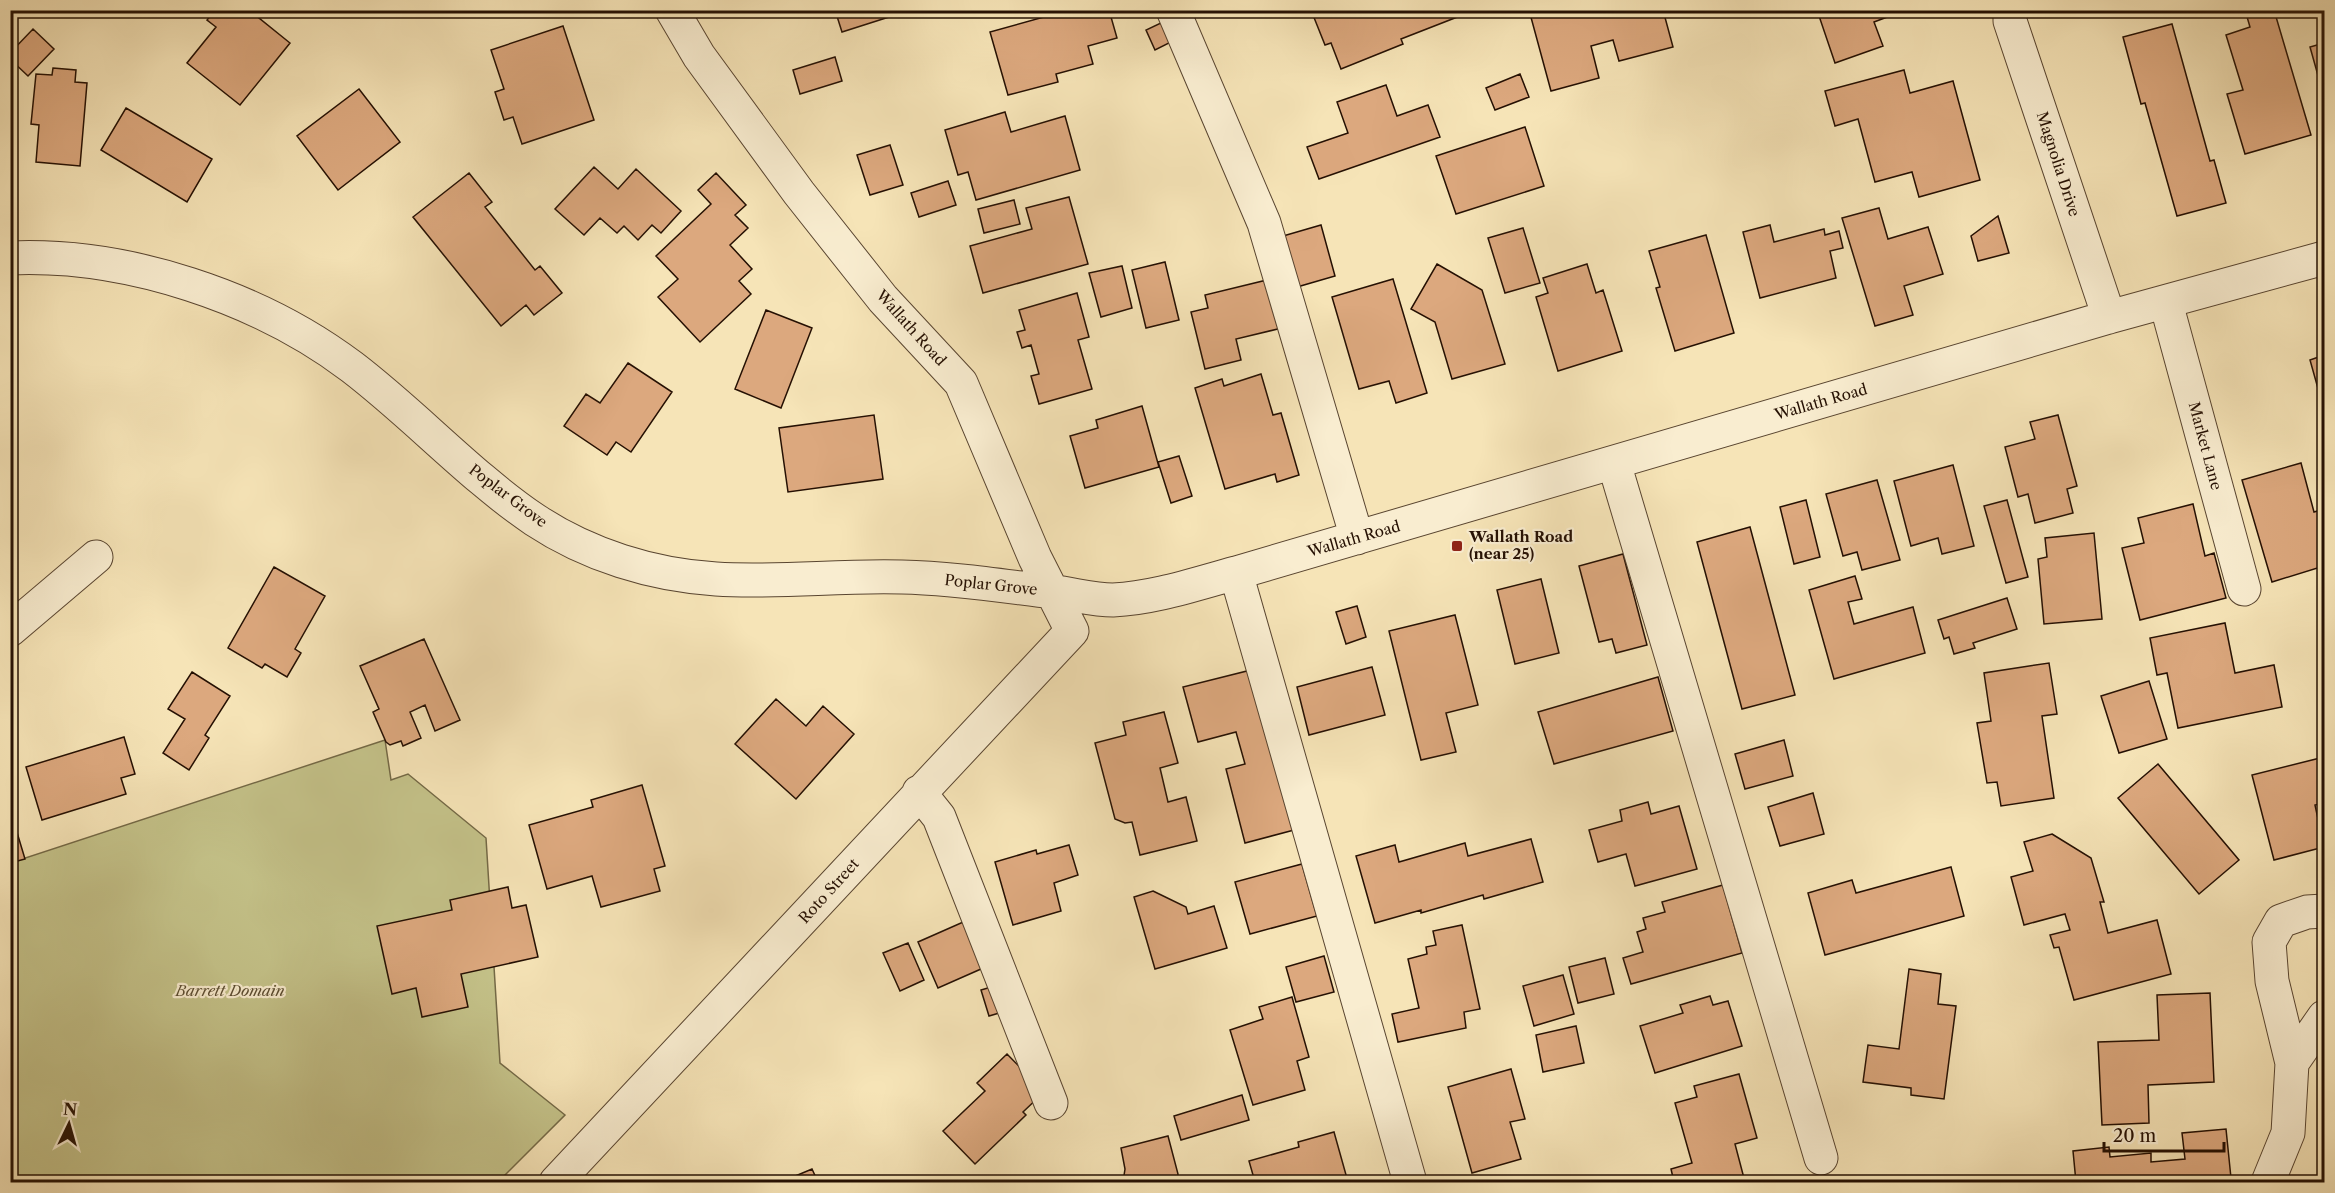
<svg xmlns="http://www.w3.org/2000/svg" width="2335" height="1193" viewBox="0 0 2335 1193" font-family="'Libre Caslon Text',serif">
  <rect width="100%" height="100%" fill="#f6e4b7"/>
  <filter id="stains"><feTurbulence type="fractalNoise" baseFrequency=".00333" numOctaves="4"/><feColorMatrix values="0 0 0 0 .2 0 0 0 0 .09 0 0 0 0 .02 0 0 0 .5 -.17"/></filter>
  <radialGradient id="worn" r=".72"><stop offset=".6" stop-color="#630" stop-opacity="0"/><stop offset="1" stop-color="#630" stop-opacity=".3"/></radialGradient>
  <path fill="#c4c289" stroke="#746946" stroke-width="1.5" d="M385 740 391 780 408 774 486 838 500 1063 565 1115 498 1182H11L10 863Z"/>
  <path fill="#dca87e" stroke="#251003" stroke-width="1.5" d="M215 10H249L290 43 240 105 187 63 216 27 207 20Z
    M535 10H561L537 17Z
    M835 10H911L842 32Z
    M1069 10H1109L1117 38 1088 46 1093 64 1056 74 1058 82 1008 95 990 32Z
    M1311 10H1463L1465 14 1401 39 1403 44 1341 69 1331 43 1325 45Z
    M1529 10H1663L1673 47 1619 61 1613 40 1591 46 1599 78 1551 91Z
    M1817 10H1906L1874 22 1883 46 1835 63Z
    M2245 10H2274L2311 135 2245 154 2227 94 2243 90 2226 35 2250 27Z
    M1165 21 1173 41 1155 50 1146 30Z
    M2172 24 2210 161 2214 160 2226 203 2177 216 2145 103 2141 104 2123 37Z
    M563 26 594 120 522 144 513 117 504 120 495 92 504 89 491 50Z
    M33 29 54 49 28 76 10 59V53Z
    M2324 43V97L2310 47Z
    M835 57 842 81 800 94 793 70Z
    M53 68 76 70 75 82 87 83 80 166 36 162 39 125 31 124 36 74 52 75Z
    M1904 70 1910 93 1953 81 1980 180 1919 197 1912 172 1875 182 1858 119 1835 126 1825 91Z
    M1520 74 1529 97 1495 110 1486 88Z
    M1386 85 1397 116 1428 105 1440 137 1319 179 1307 147 1348 133 1337 102Z
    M359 89 400 142 338 190 297 136Z
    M126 108 212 159 187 202 101 150Z
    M1005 112 1011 132 1065 116 1080 170 976 200 968 172 958 175 945 130Z
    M1525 127 1544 186 1456 214 1436 156Z
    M890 145 903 185 870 195 857 155Z
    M594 167 618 189 636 169 681 211 661 233 652 225 638 240 624 226 617 233 600 218 584 235 555 209Z
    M469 173 492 202 485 207 535 270 540 266 562 293 534 315 526 305 501 326 413 217Z
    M716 173 746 205 735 215 748 228 730 245 752 269 739 281 751 294 700 342 658 297 678 279 656 256 711 204 698 190Z
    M948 181 956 205 919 217 911 193Z
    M1069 197 1088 264 983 293 970 246 1032 229 1026 208Z
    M1014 200 1020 224 984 233 978 209Z
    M1879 208 1888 239 1928 227 1943 274 1904 286 1913 315 1875 326 1842 218Z
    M1998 216 2009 253 1978 261 1971 236Z
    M1321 225 1335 276 1297 287 1283 236Z
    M1770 225 1774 242 1824 229 1825 235 1839 231 1843 248 1830 251 1836 278 1760 298 1743 232Z
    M1523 228 1540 283 1505 293 1488 238Z
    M1706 235 1734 333 1675 351 1656 288 1660 287 1649 251Z
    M1165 262 1179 320 1146 328 1132 270Z
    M1437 264 1482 290 1505 364 1452 379 1435 322 1411 309Z
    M1587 264 1596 293 1603 290 1622 351 1558 371 1536 297 1548 293 1543 278Z
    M1122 266 1132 308 1101 317 1089 273Z
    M1271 279 1282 328 1236 339 1241 360 1205 369 1191 312 1208 308 1205 295Z
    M1393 279 1427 393 1396 403 1389 381 1359 389 1332 297Z
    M1077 293 1089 337 1078 340 1092 389 1039 404 1031 376 1039 374 1031 345 1022 348 1017 332 1025 330 1019 310Z
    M766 310 812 328 781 408 735 389Z
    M2324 355V410L2310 360Z
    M628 363 672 392 631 452 616 442 607 455 564 426 586 394 600 403Z
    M1261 374 1273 415 1281 413 1299 475 1277 482 1275 474 1225 489 1195 388 1222 379 1224 386Z
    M1142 406 1159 467 1085 488 1070 436 1098 428 1096 420Z
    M874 415 883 479 788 492 779 428Z
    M2058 415 2077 486 2067 489 2073 513 2035 523 2028 494 2018 497 2005 447 2035 439 2030 422Z
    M1179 456 1192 496 1171 503 1158 462Z
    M2301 463 2314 512 2324 509V566L2272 582 2242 480Z
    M1953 465 1974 546 1942 554 1938 538 1911 546 1894 481Z
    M1877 480 1900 560 1862 570 1857 552 1843 556 1826 494Z
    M1806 500 1820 557 1794 564 1780 507Z
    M2007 500 2028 577 2006 583 1984 506Z
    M2193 504 2205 556 2214 553 2226 598 2140 620 2122 548 2144 543 2138 518Z
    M1750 527 1795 695 1742 709 1697 542Z
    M2094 533 2102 619 2044 624 2038 559 2047 557 2045 538Z
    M1623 554 1647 645 1616 653 1612 639 1599 642 1579 566Z
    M274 567 325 596 295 649 301 653 287 677 265 664 262 668 228 648Z
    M1855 576 1862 599 1848 602 1854 624 1913 607 1925 653 1834 679 1809 590Z
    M1541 579 1559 653 1515 664 1497 590Z
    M2007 598 2017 629 1973 643 1975 648 1954 654 1949 637 1944 639 1938 620Z
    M1357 606 1366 637 1346 644 1336 612Z
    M1455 615 1478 705 1446 713 1456 752 1421 760 1389 631Z
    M2225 623 2235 673 2274 665 2282 707 2178 728 2167 673 2157 675 2150 638Z
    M424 639 460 720 435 731 425 705 410 712 421 738 403 746 401 741 390 745 386 742 373 712 379 709 360 666Z
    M2049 663 2057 714 2042 716 2054 798 2001 806 1997 782 1987 783 1977 723 1991 721 1984 673Z
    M1372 667 1385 715 1309 735 1297 687Z
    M1255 669 1298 829 1245 843 1226 769 1245 764 1236 732 1198 742 1183 687Z
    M192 672 230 696 205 735 209 738 189 770 163 753 185 719 168 709Z
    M1658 677 1673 731 1554 764 1538 712Z
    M2149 681 2167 739 2119 753 2101 696Z
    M776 699 806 726 823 706 854 734 796 799 735 744Z
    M1164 712 1178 763 1160 768 1168 802 1186 797 1197 841 1140 855 1132 822 1125 823 1115 819 1095 743 1126 735 1123 722Z
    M124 737 135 774 121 778 126 794 42 820 26 767Z
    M1784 740 1793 776 1745 789 1735 754Z
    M2324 757V803L2315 805 2324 847 2274 860 2252 775Z
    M2158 764 2239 860 2199 894 2118 798Z
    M642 785 665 866 654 869 660 891 601 907 592 876 547 889 529 825 593 807 591 800Z
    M1813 793 1824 834 1780 846 1768 807Z
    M1648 802 1651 814 1679 806 1697 869 1635 886 1626 854 1598 862 1589 830 1622 821 1620 810Z
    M10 809 25 859 10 863Z
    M2052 834 2091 858 2104 902H2100L2108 933 2157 920 2171 974 2074 1000 2059 947 2054 948 2050 935 2070 930 2065 914 2024 925 2011 877 2033 871 2024 842Z
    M1531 839 1543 882 1484 899 1483 895 1421 913V910L1375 923 1356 856 1395 845 1399 862 1465 843 1468 856Z
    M1069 845 1078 875 1054 883 1061 911 1013 925 995 862 1036 850 1037 854Z
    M1302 864 1317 916 1250 934 1235 882Z
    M1951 867 1964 916 1825 955 1808 893 1852 880 1856 893Z
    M1723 885 1742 953 1631 984 1623 958 1643 952 1637 932 1646 929 1643 918 1665 912 1662 902Z
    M508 887 512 908 526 905 538 957 461 974 468 1007 422 1017 416 988 392 994 377 926 452 910 450 900Z
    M1153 891 1186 907 1188 914 1214 906 1227 948 1155 969 1134 897Z
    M970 919 990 965 938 988 918 942Z
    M1462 925 1480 1009 1464 1012 1466 1028 1398 1042 1392 1014 1419 1008 1408 959 1427 954 1426 947 1436 945 1433 931Z
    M908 943 924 980 900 991 883 953Z
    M1324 956 1334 992 1296 1002 1286 967Z
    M1605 958 1614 994 1578 1003 1569 967Z
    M1909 969 1941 974 1938 1004 1956 1006 1944 1099 1911 1095V1088L1863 1082 1868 1045 1899 1049Z
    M1563 975 1574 1014 1534 1026 1523 986Z
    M998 985 1006 1011 989 1016 981 990Z
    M2210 993 2214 1082 2148 1085 2149 1123 2102 1125 2098 1042 2159 1040 2157 995Z
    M1710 996 1713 1005 1728 1001 1742 1046 1655 1073 1640 1026 1683 1013 1680 1005Z
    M1292 997 1309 1057 1297 1061 1305 1090 1253 1105 1230 1030 1263 1019 1259 1007Z
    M1576 1026 1584 1063 1543 1072 1536 1035Z
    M1007 1054 1044 1092 1023 1112 1026 1115 975 1164 943 1131 985 1091 977 1083Z
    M1511 1069 1525 1119 1510 1122 1521 1159 1472 1173 1448 1087Z
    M1739 1074 1757 1138 1735 1144 1745 1182H1674L1671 1169 1692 1163 1675 1103 1697 1097 1694 1086Z
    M1242 1095 1249 1120 1181 1140 1174 1116Z
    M2226 1129 2231 1178 2207 1180 2208 1182H2076L2073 1151 2109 1147 2110 1157 2151 1153V1162L2185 1159 2182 1133Z
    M1334 1132 1348 1182H1255L1249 1161 1299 1147 1298 1142Z
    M1168 1136 1178 1174 1177 1182H1123L1125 1169 1121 1148Z
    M812 1169 818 1182H781Z"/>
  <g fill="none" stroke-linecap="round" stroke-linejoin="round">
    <defs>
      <path id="minor" d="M1173 10 1264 223 1357 538
        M2010 10V21L2109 317
        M10 258C127 253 259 297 352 367 415 415 470 476 535 520 588 555 652 575 716 579 778 583 840 575 902 577 952 578 1003 586 1053 592 1073 594 1093 600 1113 600 1155 598 1195 584 1236 573L2109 317 2324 258
        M2166 303 2244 589
        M1614 463 1821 1158
        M1236 573 1410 1182
        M10 630 96 557
        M919 792 939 817 1051 1103
        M2292 1063 2272 981 2269 942 2281 921 2307 912 2324 911
        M556 1182 1072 631 1035 558 961 383 883 299 799 193 699 56 672 10
        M2268 1182 2288 1133 2292 1063 2324 1017"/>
    </defs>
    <use href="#minor" stroke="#594530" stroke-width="35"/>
    <use href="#minor" stroke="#f9edd0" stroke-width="33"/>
  </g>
  <rect fill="#8f2418" stroke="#f9edd0" stroke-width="2" x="1451" y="540" width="12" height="12" rx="3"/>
  <g text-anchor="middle" stroke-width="4.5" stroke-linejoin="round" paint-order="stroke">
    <g font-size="15" fill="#251003" stroke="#f9edd0">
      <text transform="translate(2058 164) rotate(72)" y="5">Magnolia Drive</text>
      <text transform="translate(911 328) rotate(48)" y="5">Wallath Road</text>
      <text transform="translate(1821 402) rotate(-16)" y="5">Wallath Road</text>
      <text transform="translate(2205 446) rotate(75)" y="5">Market Lane</text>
      <text transform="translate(508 496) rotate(37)" y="5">Poplar Grove</text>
      <text transform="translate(1354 539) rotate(-16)" y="5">Wallath Road</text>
      <text transform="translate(991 585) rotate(6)" y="5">Poplar Grove</text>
      <text transform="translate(829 891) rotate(-48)" y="5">Roto Street</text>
    </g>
    <g font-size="15" font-weight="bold" fill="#251003" stroke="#f9edd0" text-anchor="start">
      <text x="1469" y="542">Wallath Road<tspan x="1469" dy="17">(near 25)</tspan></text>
    </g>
    <g font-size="15" font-style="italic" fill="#5d4e32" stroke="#f9edd0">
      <text x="230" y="996">Barrett Domain</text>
    </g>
  </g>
  <rect width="2335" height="1193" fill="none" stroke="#f6e4b7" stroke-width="36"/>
  <rect x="12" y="12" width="2311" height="1169" fill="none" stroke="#251003" stroke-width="3"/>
  <rect x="18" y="18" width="2299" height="1157" fill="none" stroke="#251003" stroke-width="1.5"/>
  <g transform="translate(69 1124) rotate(5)" stroke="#f9edd0" stroke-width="4.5" paint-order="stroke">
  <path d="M0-4.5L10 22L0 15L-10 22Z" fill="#251003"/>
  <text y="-9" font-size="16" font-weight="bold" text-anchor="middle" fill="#251003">N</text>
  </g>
  <path d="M2104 1142v9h120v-9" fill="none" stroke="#251003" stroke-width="3"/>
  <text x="2113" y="1142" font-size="18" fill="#251003" stroke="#f9edd0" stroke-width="4.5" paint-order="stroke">20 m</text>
  <rect width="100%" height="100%" filter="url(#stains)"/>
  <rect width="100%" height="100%" fill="url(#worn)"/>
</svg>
